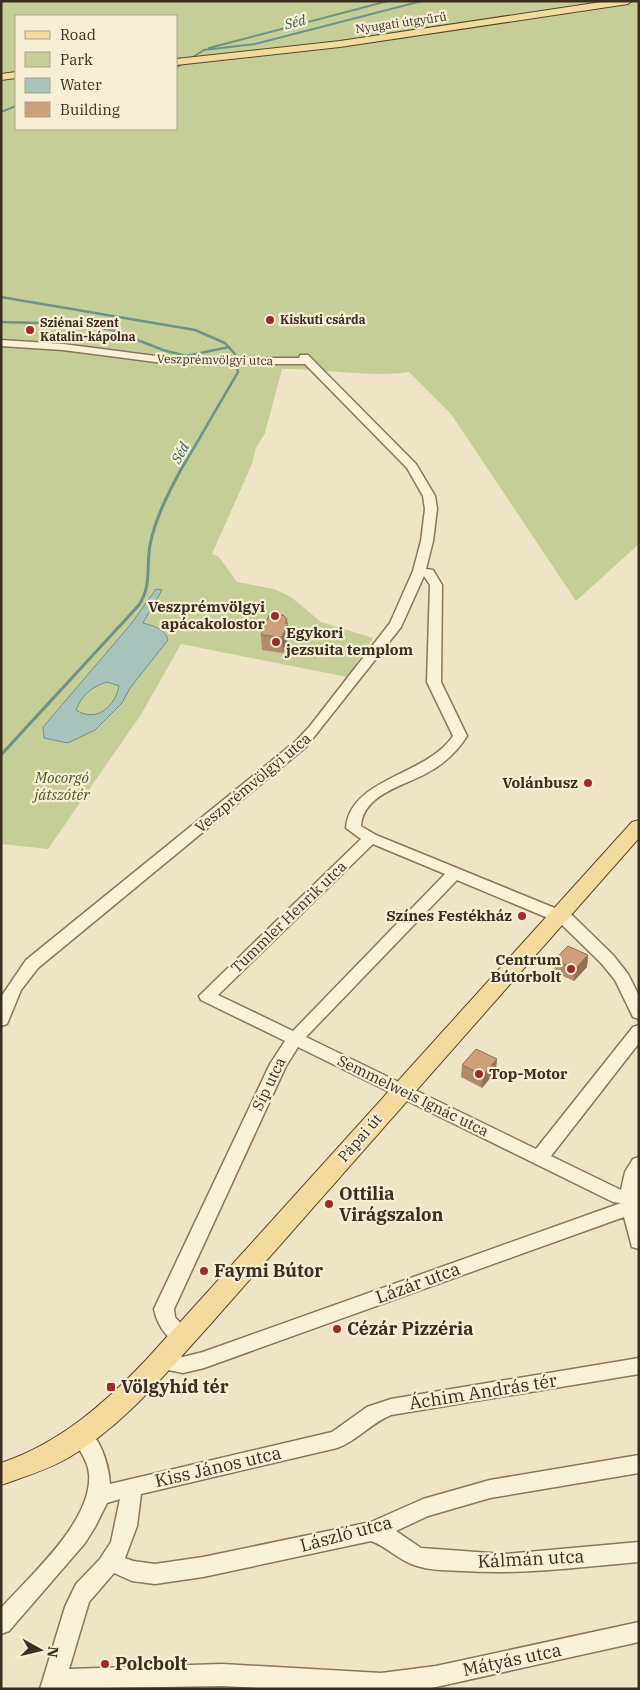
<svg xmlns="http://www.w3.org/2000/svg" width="640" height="1690" viewBox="0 0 640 1690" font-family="'IBM Plex Serif',serif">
  <rect width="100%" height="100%" fill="#efe4c5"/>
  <path fill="#c6ce98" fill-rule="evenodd" d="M1 1H639V544L576 601 451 414 409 372C370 378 323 368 282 369L265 433 256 448 252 464 212 554 219 557 237 582 274 589 291 597 321 622 373 638 347 677 181 644 142 713 48 849 1 844ZM16 16H176V129H16Z"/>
  <path fill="#a7c3bb" stroke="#6d9289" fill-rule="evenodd" d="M156 589 162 590 143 623C153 626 165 628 168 640L130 688 122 703 95 730 68 743 44 738 43 727 131 624ZM107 682 119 686C115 707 96 723 76 710 82 695 91 687 107 682Z"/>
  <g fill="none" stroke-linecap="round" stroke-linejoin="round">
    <path stroke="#6d9289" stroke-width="2" d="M209 48 388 1
      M176 68 204 50 255 44 422 1
      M1 112 16 106"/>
    <path stroke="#6d9289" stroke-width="2.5" d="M1 297 195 330 225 343 235 354 238 372 185 463
      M1 322 75 324 112 330 163 350 186 356 229 347"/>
    <path stroke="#6d9289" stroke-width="3" d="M1 755 139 605C152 585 146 567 150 545 156 515 171 488 185 462"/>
    <defs>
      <path id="minor" d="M1 340 63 344 171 358H299L300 355H308L416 464 435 496 437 509 433 541 426 569 433 570 442 585 441 682 467 736C457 752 444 764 427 773 404 786 363 794 361 826L376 835 572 915 613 955 628 974 639 996V1019L633 1017 615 980 601 963 560 923 457 880 306 1037 536 1149 633 1027 639 1025V1043L551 1156 621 1190 625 1172 633 1159 639 1157V1249L632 1247 624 1217 204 1368 183 1373 154 1367 151 1361 154 1355 161 1353 183 1357 203 1352 621 1203 613 1202 298 1047 286 1066 174 1309 175 1317 193 1337 190 1343C171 1349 157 1325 154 1309L270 1064 285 1041 201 1000 199 996 361 839 346 828C350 778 426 776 453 736L427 682 430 585 424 576 401 627 306 747 38 968 21 990 7 1024 1 1026V997L26 960 296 741 310 726 390 623 413 571 421 541 425 509 423 496 407 468 305 364H171L63 350 1 346ZM373 844 445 874 293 1031 218 995Z
        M639 1358V1374L391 1415C371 1423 357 1441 337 1448L141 1494 137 1526 125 1558 133 1561 155 1564 203 1557 371 1522 423 1499 490 1480 639 1455V1473L490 1498 428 1516 396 1531 421 1548 504 1554 639 1542V1562C580 1567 522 1575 463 1571 448 1570 432 1571 417 1566 399 1561 388 1547 371 1541L203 1577 155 1584 132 1581 114 1573 89 1602 69 1669 222 1664 381 1673 436 1666 639 1622V1642L427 1689H277L222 1686 40 1689 65 1607 76 1584 100 1559 111 1542 120 1499 107 1503 95 1527 85 1543 9 1631 1 1634V1608C31 1575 93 1520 89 1474 88 1460 78 1449 72 1436L75 1430C98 1422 109 1466 110 1484L332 1432 367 1407 391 1399Z"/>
      <path id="major" d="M608 1H632L628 4 340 47 176 65V59L340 41Z
        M16 72V78L1 80V74Z
        M639 820V838L207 1328C165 1374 123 1426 68 1458 47 1470 24 1477 1 1485V1463C60 1443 104 1404 146 1360L632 822Z"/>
    </defs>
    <use href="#minor" stroke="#8b765a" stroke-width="3"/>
    <use href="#major" stroke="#59442f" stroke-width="2"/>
    <use href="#minor" fill="#faf1d9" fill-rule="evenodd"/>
    <use href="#major" fill="#f3da9d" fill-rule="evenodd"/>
  </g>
  <path fill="#b18a69" d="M287 623 288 638 283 653 262 650 261 635Z
    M588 955 587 967 574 981 554 972 555 959Z
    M462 1065 496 1071 482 1088 461 1077Z"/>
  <path fill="#907055" d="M287 619 288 638 283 653 282 637Z
    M588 955 587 967 574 981 575 969Z
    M497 1059 496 1071 482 1088 483 1075Z"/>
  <path fill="#cea07a" stroke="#907055" d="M269 615H283L287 619 285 623H288L282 637 261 635Z
    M568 946 588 955 575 969 555 959Z
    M476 1049 497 1059 483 1075 462 1065Z"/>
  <g fill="#9c2b29" stroke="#f7eed5" stroke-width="2">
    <circle cx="270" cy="320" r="5"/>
    <circle cx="30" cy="330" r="5"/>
    <circle cx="275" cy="616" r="5"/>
    <circle cx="276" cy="642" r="5"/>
    <circle cx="588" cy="783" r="5"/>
    <circle cx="522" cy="916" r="5"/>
    <circle cx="571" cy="969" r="5"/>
    <circle cx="479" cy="1074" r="5"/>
    <circle cx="329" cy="1204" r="5"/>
    <circle cx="204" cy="1271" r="5"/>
    <circle cx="337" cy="1329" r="5"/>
    <rect x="106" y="1382" width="10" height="10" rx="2.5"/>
    <circle cx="105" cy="1664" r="5"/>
  </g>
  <g text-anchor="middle" stroke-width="4.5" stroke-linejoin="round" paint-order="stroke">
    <g font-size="12" fill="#3b2d1f" stroke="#f7eed5">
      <text transform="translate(401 23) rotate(-8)" y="4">Nyugati útgyűrű</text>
      <text transform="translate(215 360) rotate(1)" y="4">Veszprémvölgyi utca</text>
    </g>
    <g font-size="12" font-weight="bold" fill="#3b2d1f" stroke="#f7eed5" text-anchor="start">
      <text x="280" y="324">Kiskuti csárda</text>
      <text x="40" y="327">Sziénai Szent<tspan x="40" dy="14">Katalin-kápolna</tspan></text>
    </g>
    <g font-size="14" font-style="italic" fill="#2e5b59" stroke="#f7eed5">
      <text transform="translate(295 22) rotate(-14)" y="5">Séd</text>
      <text transform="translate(180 453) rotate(-61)" y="5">Séd</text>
    </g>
    <g font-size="15" font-weight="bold" fill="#3b2d1f" stroke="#f7eed5" text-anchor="end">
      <text x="265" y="612">Veszprémvölgyi<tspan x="265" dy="17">apácakolostor</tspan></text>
      <text x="286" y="638" text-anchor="start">Egykori<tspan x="286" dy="17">jezsuita templom</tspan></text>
      <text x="578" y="788">Volánbusz</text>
      <text x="512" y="921">Színes Festékház</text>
      <text x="561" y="965">Centrum<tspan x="561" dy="17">Bútorbolt</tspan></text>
      <text x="489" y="1079" text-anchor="start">Top-Motor</text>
    </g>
    <g font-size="15" font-style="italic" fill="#495825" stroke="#f7eed5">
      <text x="62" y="783">Mocorgó<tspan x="62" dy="17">játszótér</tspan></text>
    </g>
    <g font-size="15" fill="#3b2d1f" stroke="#f7eed5">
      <text transform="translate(253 783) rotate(-40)" y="5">Veszprémvölgyi utca</text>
      <text transform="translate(289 917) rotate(-44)" y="5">Tummler Henrik utca</text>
      <text transform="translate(269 1084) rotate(-64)" y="5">Síp utca</text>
      <text transform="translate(413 1096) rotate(26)" y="5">Semmelweis Ignác utca</text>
      <text transform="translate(360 1138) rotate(-49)" y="5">Pápai út</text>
    </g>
    <g font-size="18" font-weight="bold" fill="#3b2d1f" stroke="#f7eed5" text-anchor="start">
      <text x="339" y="1200">Ottilia<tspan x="339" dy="21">Virágszalon</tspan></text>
      <text x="214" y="1277">Faymi Bútor</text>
      <text x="347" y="1335">Cézár Pizzéria</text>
      <text x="121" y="1393">Völgyhíd tér</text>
      <text x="115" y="1670">Polcbolt</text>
    </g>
    <g font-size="18" fill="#3b2d1f" stroke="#f7eed5">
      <text transform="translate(418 1283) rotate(-20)" y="6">Lázár utca</text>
      <text transform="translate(483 1392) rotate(-9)" y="6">Áchim András tér</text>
      <text transform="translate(218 1467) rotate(-13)" y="6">Kiss János utca</text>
      <text transform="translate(346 1534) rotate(-15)" y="6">László utca</text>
      <text transform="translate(531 1559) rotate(-3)" y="6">Kálmán utca</text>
      <text transform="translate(512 1660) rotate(-12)" y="6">Mátyás utca</text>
    </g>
  </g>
  <rect width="640" height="1690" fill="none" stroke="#3b2d1f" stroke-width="5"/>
  <rect x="15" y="15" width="162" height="115" fill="#f7eed5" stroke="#aca18c"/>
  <rect x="25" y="31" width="25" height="8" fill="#f3da9d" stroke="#aca18c"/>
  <text x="60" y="40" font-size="15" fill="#3b2d1f">Road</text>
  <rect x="25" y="52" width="25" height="15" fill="#c6ce98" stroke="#aca18c"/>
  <text x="60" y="65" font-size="15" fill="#3b2d1f">Park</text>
  <rect x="25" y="78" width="25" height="15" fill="#a7c3bb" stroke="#aca18c"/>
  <text x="60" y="90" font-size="15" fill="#3b2d1f">Water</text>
  <rect x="25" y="102" width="25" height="15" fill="#cea07a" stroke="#aca18c"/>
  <text x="60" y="115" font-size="15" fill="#3b2d1f">Building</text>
  <g transform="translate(40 1650) rotate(98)" stroke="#f7eed5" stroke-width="4" paint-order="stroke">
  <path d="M0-4L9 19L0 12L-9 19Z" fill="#3b2d1f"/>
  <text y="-8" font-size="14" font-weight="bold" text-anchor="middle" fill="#3b2d1f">N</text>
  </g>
</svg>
